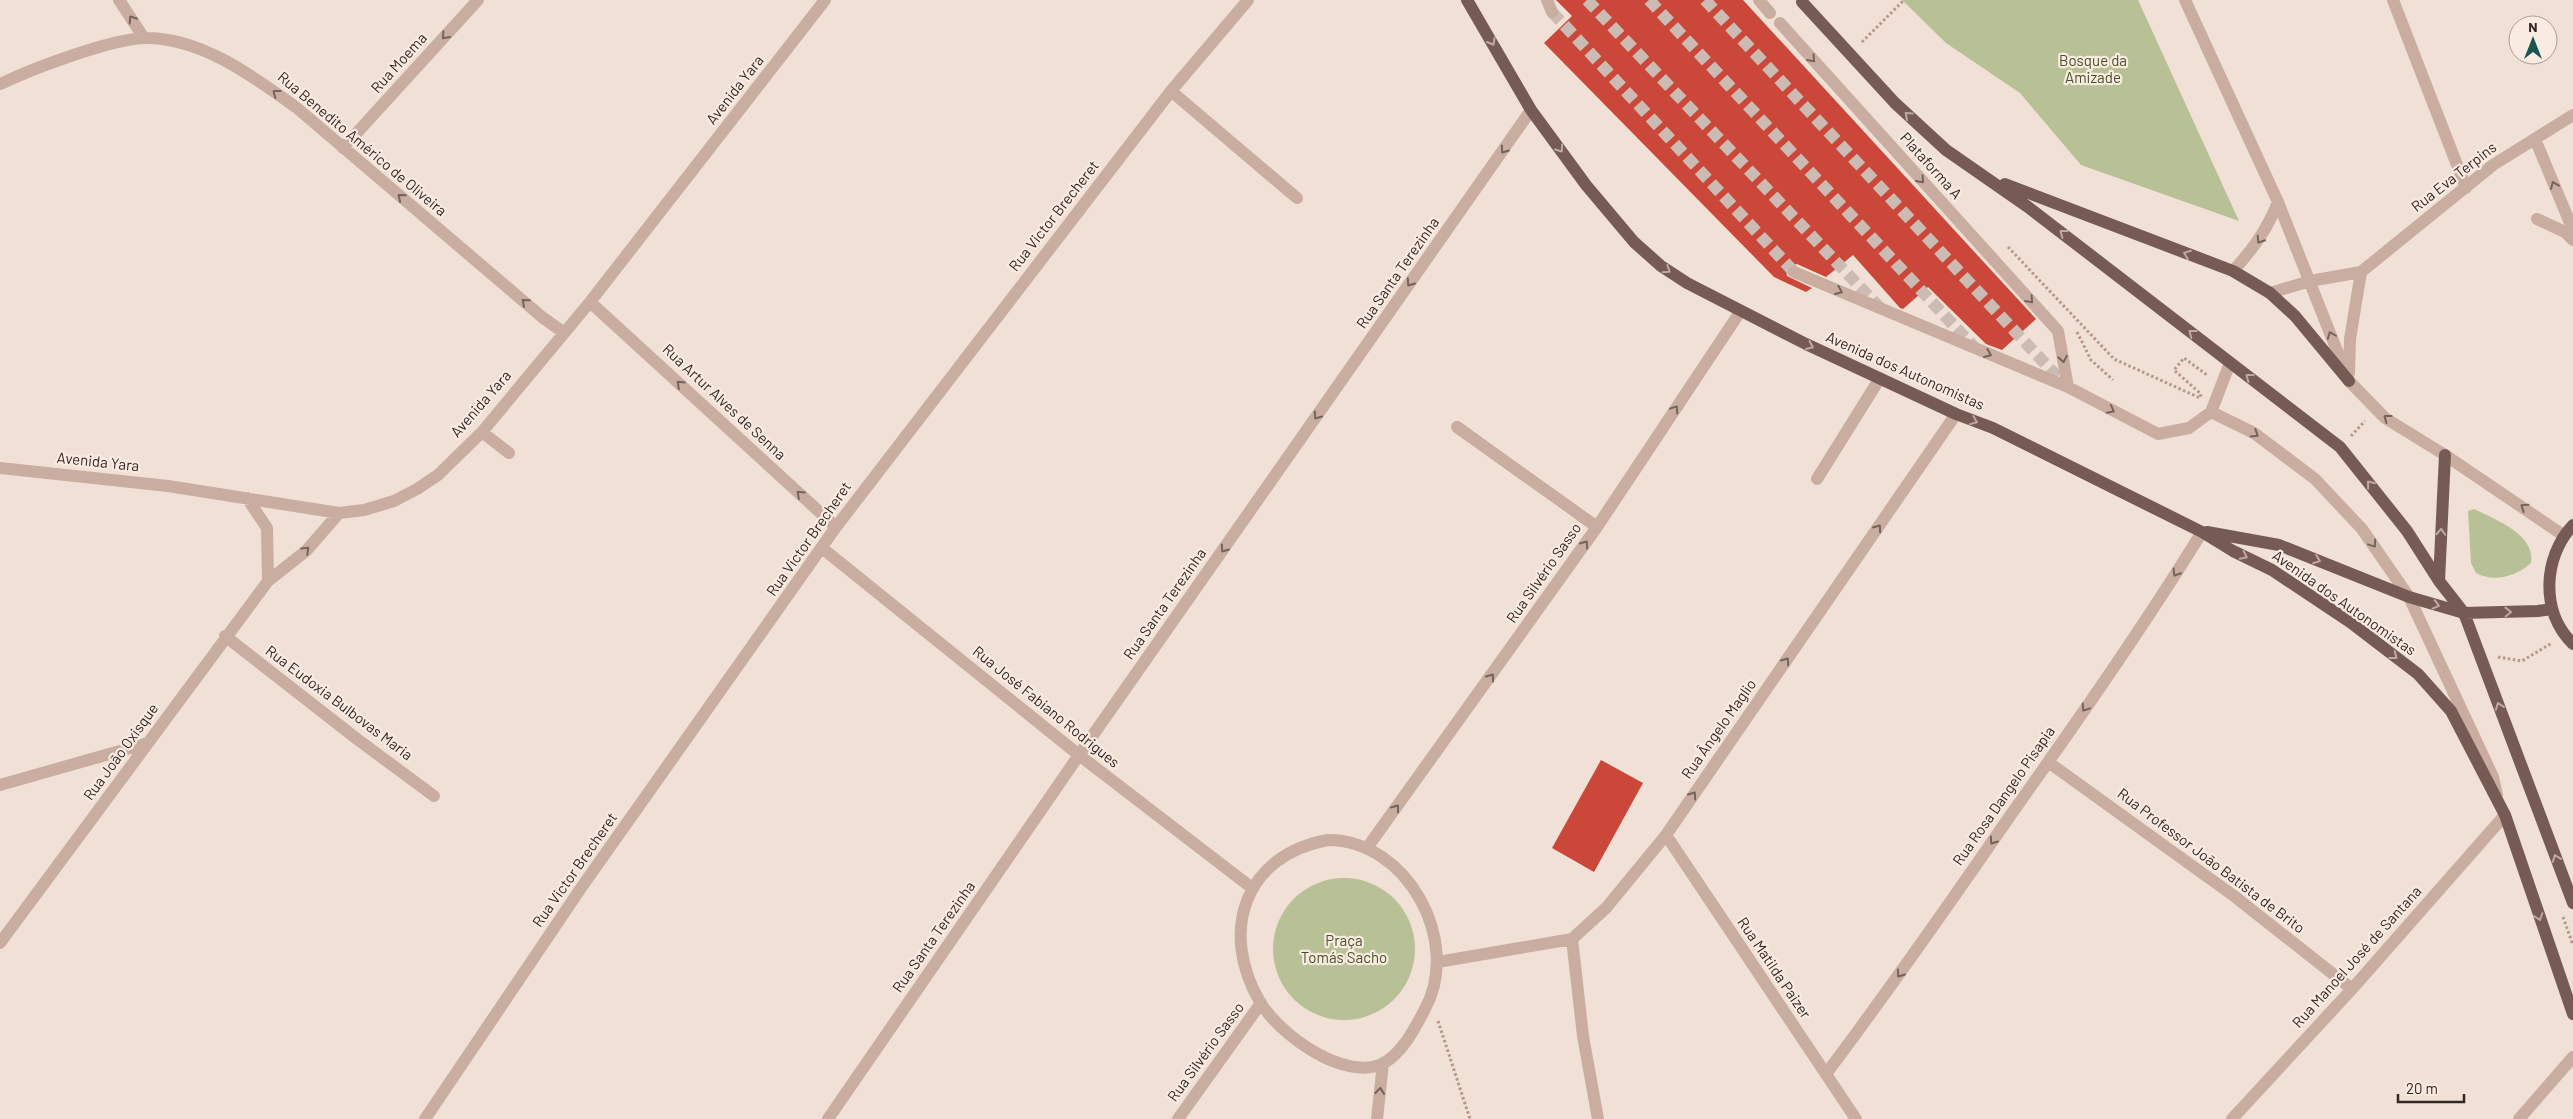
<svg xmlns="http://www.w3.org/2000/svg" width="2573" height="1119" viewBox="0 0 2573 1119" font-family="Barlow,sans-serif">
  <rect width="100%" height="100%" fill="#f1e0d5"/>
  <path fill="#b8c095" d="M1902 0H2138L2239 221 2081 165 2020 93 1946 43Z
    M2474 509C2494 519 2536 534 2531 563 2517 576 2494 583 2476 573L2471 563 2468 511Z
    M1273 949a71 71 0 1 1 142 0a71 71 0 1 1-142 0Z"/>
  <path fill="#cb4739" d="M1556 0H1743L2036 319 2002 350 1986 344 1928 287 1903 309 1900 308 1853 255 1826 277 1797 264 1789 266 1786 269 1787 276 1812 288 1806 292 1774 277 1544 43 1572 16Z
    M1601 760 1643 783 1594 872 1552 848Z"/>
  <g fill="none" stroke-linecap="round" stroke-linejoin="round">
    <path stroke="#cbbbb2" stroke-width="12" stroke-dasharray="12 6" stroke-linecap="butt" d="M1587 0 1880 308
      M1649 0 1975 348
      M1705 0 2067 387
      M1552 12 1794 272"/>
    <path stroke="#b5978b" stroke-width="3" stroke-dasharray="2.5 2.5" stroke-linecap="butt" d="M1862 42 1904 0
      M2008 247 2114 359 2200 398 2201 394 2174 370 2184 358 2207 375
      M2077 332 2091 360 2113 380
      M2351 436 2365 421
      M2498 657 2522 661 2552 643
      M2563 917 2573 945
      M1438 1021 1470 1119"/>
    <path stroke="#c9ada1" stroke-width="12" d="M119 0 144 38
      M1547 0 1552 12
      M1759 0 1770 13
      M2185 0 2278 202 2349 381 2385 418 2445 455 2563 535
      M2393 0 2466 188
      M1780 23 2058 331 2068 387
      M0 84C34 68 108 40 144 38 201 37 254 77 297 108L542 317 563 332
      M1171 91 1297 198
      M2535 139 2573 230
      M343 148 478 0
      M2537 219 2565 232 2573 240
      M2233 271C2253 249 2267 230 2278 202
      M1794 272 2068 387 2158 434 2189 428 2211 412 2230 363
      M2270 293 2310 281 2361 272 2493 165 2573 115
      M590 302 836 527
      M2349 373 2350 339 2361 272
      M2211 412 2254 433 2315 479 2362 529 2409 597 2493 777 2497 795
      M1457 427 1597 527
      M482 432 509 453
      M0 468 168 486 339 513 364 510 394 501 417 489 438 475 482 432 590 302 825 0
      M1817 479 1880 378
      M247 498 267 528 268 581
      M822 548 1079 755 1252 888
      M225 636 357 739 434 796
      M2048 762 2234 896 2352 989
      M0 785 148 743
      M1666 835 1856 1119
      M1328 840C1407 840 1462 941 1425 1009 1415 1028 1403 1052 1384 1063 1345 1083 1279 1034 1260 1002 1219 932 1244 855 1328 840Z
      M1367 848 1597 527 1740 312
      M1572 939 1583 1036 1598 1119
      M0 943 268 581 306 551 339 513
      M1438 962 1572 939 1606 908 1666 835 1956 414
      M1826 1074C1889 990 1950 903 2010 816 2076 723 2142 629 2202 532
      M425 1119 581 888 836 527 1171 91 1248 0
      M828 1119 1079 755 1531 110
      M1178 1119 1261 1003
      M1377 1119 1383 1063
      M2232 1119 2352 989 2505 815
      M2519 1119 2573 1057"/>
    <path stroke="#765b54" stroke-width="12" d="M1467 0 1531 110 1586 185 1634 242 1661 266 1687 283 1806 344 1956 414 1993 428 2202 532 2233 551 2272 570 2350 622 2418 674 2451 711 2505 815 2573 1014
      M1802 2 1895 103 1946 150 2028 207 2340 447 2407 531 2439 581 2464 613 2573 903
      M2005 184 2233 271 2270 293 2295 316 2349 381
      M2573 525C2543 557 2540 612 2573 644
      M2207 532 2279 545 2409 597 2464 613 2538 611 2552 609
      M2439 581 2445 455"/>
  </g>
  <defs><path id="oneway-chevron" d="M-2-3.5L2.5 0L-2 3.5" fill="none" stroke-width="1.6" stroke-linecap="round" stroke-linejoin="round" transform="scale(1.25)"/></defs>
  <g stroke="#76635c">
    <use href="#oneway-chevron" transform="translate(132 19) rotate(-123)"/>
    <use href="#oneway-chevron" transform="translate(445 36) rotate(132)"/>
    <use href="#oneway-chevron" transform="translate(1812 59) rotate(48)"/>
    <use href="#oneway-chevron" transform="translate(276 93) rotate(-143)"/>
    <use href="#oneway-chevron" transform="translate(1504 150) rotate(125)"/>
    <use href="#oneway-chevron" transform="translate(1921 180) rotate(48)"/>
    <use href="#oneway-chevron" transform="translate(2554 185) rotate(-113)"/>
    <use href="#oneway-chevron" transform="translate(401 197) rotate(-140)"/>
    <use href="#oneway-chevron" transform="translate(2260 240) rotate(123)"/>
    <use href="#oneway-chevron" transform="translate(1410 283) rotate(125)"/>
    <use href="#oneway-chevron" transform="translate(1839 291) rotate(23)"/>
    <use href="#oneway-chevron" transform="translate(2030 300) rotate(48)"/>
    <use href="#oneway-chevron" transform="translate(525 302) rotate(-140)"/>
    <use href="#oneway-chevron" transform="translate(2331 335) rotate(-111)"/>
    <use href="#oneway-chevron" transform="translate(1988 354) rotate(23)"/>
    <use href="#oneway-chevron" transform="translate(2063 359) rotate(80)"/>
    <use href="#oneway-chevron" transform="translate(680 384) rotate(-137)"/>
    <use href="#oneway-chevron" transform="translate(1675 409) rotate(-56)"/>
    <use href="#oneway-chevron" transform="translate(2111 410) rotate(28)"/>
    <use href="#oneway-chevron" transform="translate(1317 416) rotate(125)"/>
    <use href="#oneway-chevron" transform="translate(2387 418) rotate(-143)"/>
    <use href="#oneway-chevron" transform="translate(2255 434) rotate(32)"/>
    <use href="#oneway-chevron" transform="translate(800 494) rotate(-137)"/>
    <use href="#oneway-chevron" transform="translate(2524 507) rotate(-146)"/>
    <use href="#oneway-chevron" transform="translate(1878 528) rotate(-55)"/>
    <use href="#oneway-chevron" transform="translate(1585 544) rotate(-55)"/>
    <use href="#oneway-chevron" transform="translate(2373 544) rotate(56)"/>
    <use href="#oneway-chevron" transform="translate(1224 549) rotate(125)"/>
    <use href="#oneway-chevron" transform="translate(306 550) rotate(-44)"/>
    <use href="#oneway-chevron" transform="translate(2176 573) rotate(122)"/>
    <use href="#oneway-chevron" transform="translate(1786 661) rotate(-55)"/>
    <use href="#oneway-chevron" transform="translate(1491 677) rotate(-54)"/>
    <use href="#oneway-chevron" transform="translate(2085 708) rotate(124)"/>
    <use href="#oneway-chevron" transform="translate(1693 795) rotate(-55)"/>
    <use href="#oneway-chevron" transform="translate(1396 808) rotate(-54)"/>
    <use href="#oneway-chevron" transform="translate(1993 841) rotate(125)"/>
    <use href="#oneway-chevron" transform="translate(1900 974) rotate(125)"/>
    <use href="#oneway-chevron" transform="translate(1380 1091) rotate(-84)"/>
  </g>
  <g stroke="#beaaa2">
    <use href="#oneway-chevron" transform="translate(1492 42) rotate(60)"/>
    <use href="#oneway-chevron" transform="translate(1908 115) rotate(-138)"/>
    <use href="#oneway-chevron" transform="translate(1560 149) rotate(54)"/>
    <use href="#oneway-chevron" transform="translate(2063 233) rotate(-143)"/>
    <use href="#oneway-chevron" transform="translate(2187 254) rotate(-159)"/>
    <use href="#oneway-chevron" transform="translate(1667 270) rotate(34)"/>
    <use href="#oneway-chevron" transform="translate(2192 333) rotate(-142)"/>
    <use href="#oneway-chevron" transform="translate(1810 346) rotate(25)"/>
    <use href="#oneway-chevron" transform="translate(2249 377) rotate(-143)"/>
    <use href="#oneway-chevron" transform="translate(1974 421) rotate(22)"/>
    <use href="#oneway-chevron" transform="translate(2370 484) rotate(-129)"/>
    <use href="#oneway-chevron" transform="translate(2441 532) rotate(-87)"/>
    <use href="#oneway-chevron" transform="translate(2244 556) rotate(26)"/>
    <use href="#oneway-chevron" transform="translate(2317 560) rotate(21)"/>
    <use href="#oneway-chevron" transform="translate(2436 605) rotate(15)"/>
    <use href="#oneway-chevron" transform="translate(2508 612) rotate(-1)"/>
    <use href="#oneway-chevron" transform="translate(2394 656) rotate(37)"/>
    <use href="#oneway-chevron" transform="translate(2499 706) rotate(-110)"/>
    <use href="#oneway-chevron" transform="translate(2556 858) rotate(-110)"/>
    <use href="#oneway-chevron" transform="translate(2539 917) rotate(71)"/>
  </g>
  <g text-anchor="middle" stroke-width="4.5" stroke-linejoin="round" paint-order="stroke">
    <g font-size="15" fill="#495227" stroke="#f9ebe1">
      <text x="2093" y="66">Bosque da<tspan x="2093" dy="17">Amizade</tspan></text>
      <text x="1344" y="946">Praça<tspan x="1344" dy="17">Tomás Sacho</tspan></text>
    </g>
    <g font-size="15" fill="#332724" stroke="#f9ebe1">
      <text transform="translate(399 63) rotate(-48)" y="5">Rua Moema</text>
      <text transform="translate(735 90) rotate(-52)" y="5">Avenida Yara</text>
      <text transform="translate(362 144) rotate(40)" y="5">Rua Benedito Américo de Oliveira</text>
      <text transform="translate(1931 166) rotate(48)" y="5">Plataforma A</text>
      <text transform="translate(2454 177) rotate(-38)" y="5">Rua Eva Terpins</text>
      <text transform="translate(1054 216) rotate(-52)" y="5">Rua Victor Brecheret</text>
      <text transform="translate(1398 273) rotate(-55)" y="5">Rua Santa Terezinha</text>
      <text transform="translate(1905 371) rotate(24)" y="5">Avenida dos Autonomistas</text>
      <text transform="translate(724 402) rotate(43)" y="5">Rua Artur Alves de Senna</text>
      <text transform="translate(481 404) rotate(-49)" y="5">Avenida Yara</text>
      <text transform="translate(98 462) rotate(6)" y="5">Avenida Yara</text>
      <text transform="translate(809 539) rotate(-55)" y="5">Rua Victor Brecheret</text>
      <text transform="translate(1544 573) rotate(-55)" y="5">Rua Silvério Sasso</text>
      <text transform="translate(2344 603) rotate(35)" y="5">Avenida dos Autonomistas</text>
      <text transform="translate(1165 604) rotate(-55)" y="5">Rua Santa Terezinha</text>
      <text transform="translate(339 703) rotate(37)" y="5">Rua Eudoxia Bulbovas Maria</text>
      <text transform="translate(1046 707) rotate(39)" y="5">Rua José Fabiano Rodrigues</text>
      <text transform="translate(1719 729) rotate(-55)" y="5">Rua Ângelo Maglio</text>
      <text transform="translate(121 752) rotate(-54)" y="5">Rua João Oxisque</text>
      <text transform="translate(2004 796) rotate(-55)" y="5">Rua Rosa Dangelo Pisapia</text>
      <text transform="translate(2211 861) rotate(37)" y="5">Rua Professor João Batista de Brito</text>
      <text transform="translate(575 870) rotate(-55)" y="5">Rua Victor Brecheret</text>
      <text transform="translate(934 937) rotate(-55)" y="5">Rua Santa Terezinha</text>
      <text transform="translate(2357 957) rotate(-48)" y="5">Rua Manoel José de Santana</text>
      <text transform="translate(1774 968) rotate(56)" y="5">Rua Matilda Paizer</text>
      <text transform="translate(1206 1052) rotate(-54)" y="5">Rua Silvério Sasso</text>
    </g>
  </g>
  <g transform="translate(2533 40)"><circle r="24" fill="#f9ebe1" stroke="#aa9d95"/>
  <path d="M0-4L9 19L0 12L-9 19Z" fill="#195551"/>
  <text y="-8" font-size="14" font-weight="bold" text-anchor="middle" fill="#332724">N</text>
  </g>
  <path d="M2398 1094v8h66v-8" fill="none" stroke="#332724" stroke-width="2.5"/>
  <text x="2406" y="1094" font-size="15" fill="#332724" stroke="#f9ebe1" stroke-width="4" paint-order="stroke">20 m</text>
</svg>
